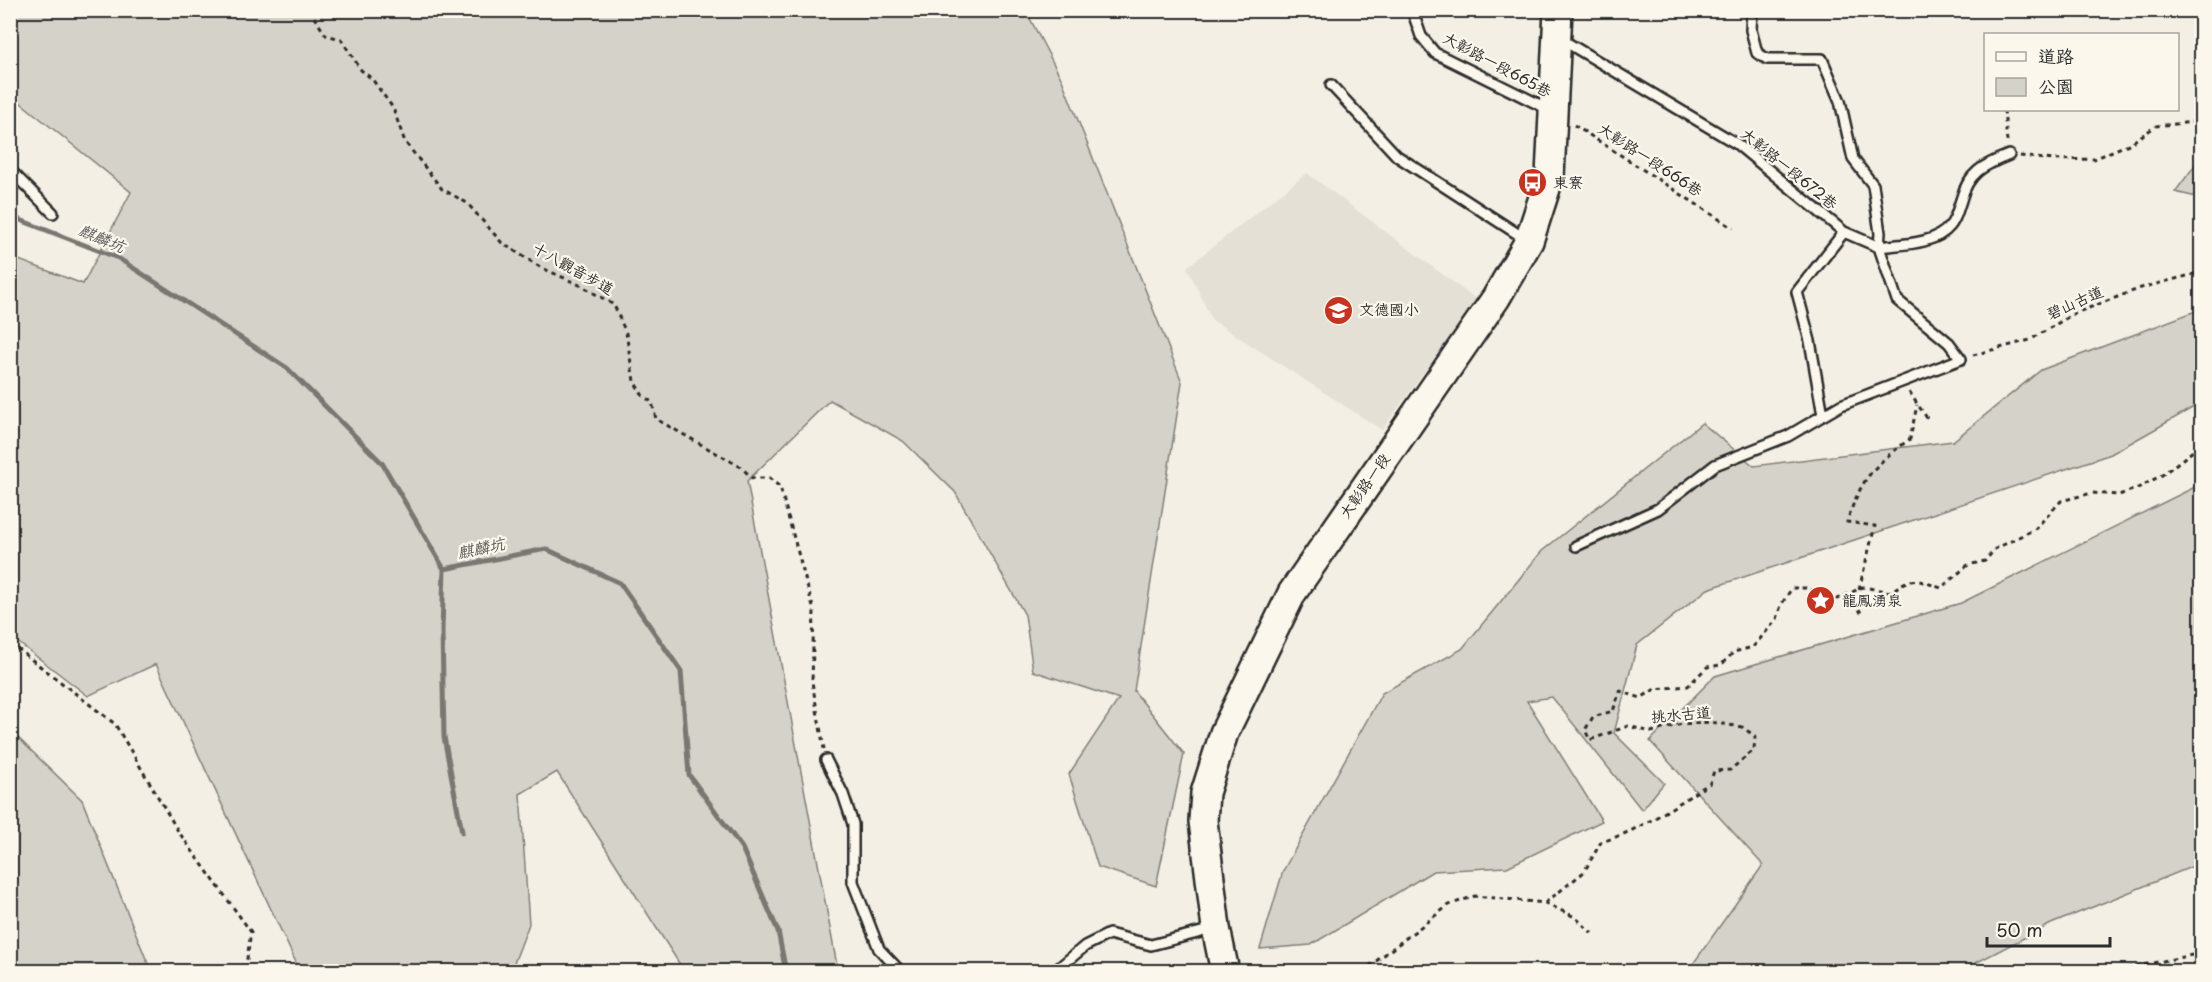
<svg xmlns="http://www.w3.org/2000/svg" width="2212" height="982" viewBox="0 0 2212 982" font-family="'Playpen Sans','LXGW WenKai TC',sans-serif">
  <rect width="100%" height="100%" fill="#f3efe4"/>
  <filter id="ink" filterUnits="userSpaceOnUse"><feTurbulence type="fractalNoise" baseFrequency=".0167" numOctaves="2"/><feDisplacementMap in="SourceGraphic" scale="12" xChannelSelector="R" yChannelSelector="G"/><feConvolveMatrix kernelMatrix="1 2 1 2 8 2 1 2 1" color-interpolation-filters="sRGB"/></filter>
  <g filter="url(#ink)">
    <path fill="#e4e0d6" d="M1307 173 1477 300 1382 430 1212 320 1187 267Z"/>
    <path fill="#d5d2c9" stroke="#807e7a" stroke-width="1.5" d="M11 10 1026 11 1062 80 1182 382 1134 691 1184 754 1156 886 1098 867 1069 774 1119 699 1033 671 1025 615 955 492 903 441 830 400 747 481 838 971H684L557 772 520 794 529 924 511 971H300L156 664 88 696 11 637V257L83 284 131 192 11 95Z
      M2201 157V198L2175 192Z
      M2201 309V403L2111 454 1708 589 1637 645 1614 733 1664 783 1642 810 1552 697 1527 701 1602 821 1507 867 1433 871 1311 945 1260 949 1283 871 1382 693 1462 649 1542 551 1702 423 1754 466 1953 441 2041 370Z
      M2201 484V863L2051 924 1960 971H1688L1763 865 1650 741 1715 676 1961 603Z
      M10 730 82 800 151 971H11Z"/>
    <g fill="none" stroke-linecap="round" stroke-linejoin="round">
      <path stroke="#787772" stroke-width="5" d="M10 216 118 258 287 368 382 463 444 569 546 549 620 583 681 671 689 775 742 848 778 931 786 972
        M444 569 442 630 444 737 462 832"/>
      <defs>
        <path id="service" d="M1412 10 1421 36 1435 53 1550 110
          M1752 10 1751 30 1757 53 1767 59H1822L1840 101 1853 159 1873 185 1880 233 1879 247C1901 244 1935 245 1950 226 1956 219 1958 209 1961 200 1968 173 1983 165 2009 155
          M1559 38 1737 144 1844 232 1879 247 1897 300 1949 343 1961 359 1841 405 1788 436 1715 465 1658 509 1576 546
          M1331 85 1397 156 1527 240
          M10 170 53 213
          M1823 415 1810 341 1797 292 1844 232
          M826 760 843 794 853 824V882L879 949 901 972
          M1054 972 1085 946 1109 934 1151 945 1213 929"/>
        <path id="secondary" d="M1225 972 1216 928 1203 821 1205 793 1224 733 1292 593 1496 298 1529 241 1550 176 1558 10"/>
      </defs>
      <use href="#service" stroke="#2b2b2b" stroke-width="14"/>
      <use href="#secondary" stroke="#2b2b2b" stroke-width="32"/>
      <path stroke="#2b2b2b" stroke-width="3" stroke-dasharray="4.5 4.5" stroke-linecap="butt" d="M309 10 326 35 341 39 361 70 372 79 393 108 405 142 442 189 467 203 502 243 540 267 582 286 614 305 626 333 634 381 643 396 652 402 656 419 741 467 752 478H769L780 487 814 611 812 682 824 749
        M2004 110 2007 142
        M1574 125 1733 228
        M2020 156 2053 160 2094 159 2131 143 2156 126 2202 121
        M1973 355 2030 340 2073 314 2141 288 2202 272
        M1909 392 1927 418
        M1859 589 1875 526 1847 522C1861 478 1874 465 1910 439L1917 405
        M1851 593 1861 613
        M10 643 115 724 178 831 251 932 245 972
        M1545 903 1584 872 1601 842C1642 830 1674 806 1710 783L1714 771 1730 770 1754 750 1755 736 1742 727 1710 722 1682 724 1651 732 1628 726 1590 740 1585 730 1593 717 1613 711 1620 691 1641 698 1655 689 1688 686 1707 667 1721 665 1734 652 1753 647 1777 619 1781 605 1792 588H1806L1837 599 1863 587 1891 592C1911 575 1918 580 1941 588L1968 565 1985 561 1995 549 2035 529 2061 501 2092 493 2119 495 2138 488 2162 475 2202 444
        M1362 972 1449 905 1475 896 1545 903 1575 917 1592 933
        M2109 972 2202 953"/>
      <use href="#service" stroke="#fbf7ec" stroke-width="9"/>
      <use href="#secondary" stroke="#fbf7ec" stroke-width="27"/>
    </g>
  </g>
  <defs>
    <symbol id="bus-disc" viewBox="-11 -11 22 22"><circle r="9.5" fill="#c8321e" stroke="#fbf7ec"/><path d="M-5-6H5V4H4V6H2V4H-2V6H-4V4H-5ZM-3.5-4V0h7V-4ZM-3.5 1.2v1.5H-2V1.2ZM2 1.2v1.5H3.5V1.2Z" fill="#fff"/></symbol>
    <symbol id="school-disc" viewBox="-11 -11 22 22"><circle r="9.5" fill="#c8321e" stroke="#fbf7ec"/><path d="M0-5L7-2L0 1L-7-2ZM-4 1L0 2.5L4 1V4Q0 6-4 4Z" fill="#fff"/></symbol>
    <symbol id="sight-disc" viewBox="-11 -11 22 22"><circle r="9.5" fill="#c8321e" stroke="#fbf7ec"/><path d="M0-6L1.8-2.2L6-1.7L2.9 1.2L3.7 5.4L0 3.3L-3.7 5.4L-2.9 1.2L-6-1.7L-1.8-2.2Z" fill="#fff"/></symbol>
  </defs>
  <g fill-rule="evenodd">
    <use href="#bus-disc" x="1516" y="166" width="33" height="33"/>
    <use href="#school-disc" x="1322" y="294" width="33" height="33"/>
    <use href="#sight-disc" x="1804" y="584" width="33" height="33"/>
  </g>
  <g text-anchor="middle" stroke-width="4.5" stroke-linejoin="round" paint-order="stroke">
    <g font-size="15" fill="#2b2b2b" stroke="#fbf7ec">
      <text transform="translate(1497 65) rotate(28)" y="5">大彰路一段665巷</text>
      <text transform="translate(1650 160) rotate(33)" y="5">大彰路一段666巷</text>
      <text transform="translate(1789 169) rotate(39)" y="5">大彰路一段672巷</text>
      <text transform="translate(573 269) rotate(29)" y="5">十八觀音步道</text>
      <text transform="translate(2075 303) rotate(-24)" y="5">碧山古道</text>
      <text transform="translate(1365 486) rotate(-55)" y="5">大彰路一段</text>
      <text transform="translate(1681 715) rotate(-5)" y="5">挑水古道</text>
    </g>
    <g font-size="15" fill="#2b2b2b" stroke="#fbf7ec" text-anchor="start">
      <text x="1553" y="188">東寮</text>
      <text x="1359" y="315">文德國小</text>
      <text x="1842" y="606">龍鳳湧泉</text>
    </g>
    <g font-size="16" font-style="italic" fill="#585755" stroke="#fbf7ec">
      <text transform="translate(102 238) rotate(23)" y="6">麒麟坑</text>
      <text transform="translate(481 548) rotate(-12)" y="6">麒麟坑</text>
    </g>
  </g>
  <rect width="2212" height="982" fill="none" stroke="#fbf7ec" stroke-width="36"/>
  <rect x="18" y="18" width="2176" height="946" fill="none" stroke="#2b2b2b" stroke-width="2" filter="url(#ink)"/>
  <rect x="1984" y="33" width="195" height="78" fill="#fbf7ec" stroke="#a8a59f" stroke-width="1.5"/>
  <rect x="1996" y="52" width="30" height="9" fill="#fbf7ec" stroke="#a8a59f" stroke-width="1.5"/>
  <text x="2038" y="63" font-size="18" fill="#2b2b2b">道路</text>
  <rect x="1996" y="78" width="30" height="18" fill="#d5d2c9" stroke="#a8a59f" stroke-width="1.5"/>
  <text x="2038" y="93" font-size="18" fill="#2b2b2b">公園</text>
  <path d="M1987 937v9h123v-9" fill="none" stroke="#2b2b2b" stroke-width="3"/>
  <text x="1996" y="937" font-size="18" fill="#2b2b2b" stroke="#fbf7ec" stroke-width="4.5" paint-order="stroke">50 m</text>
</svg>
